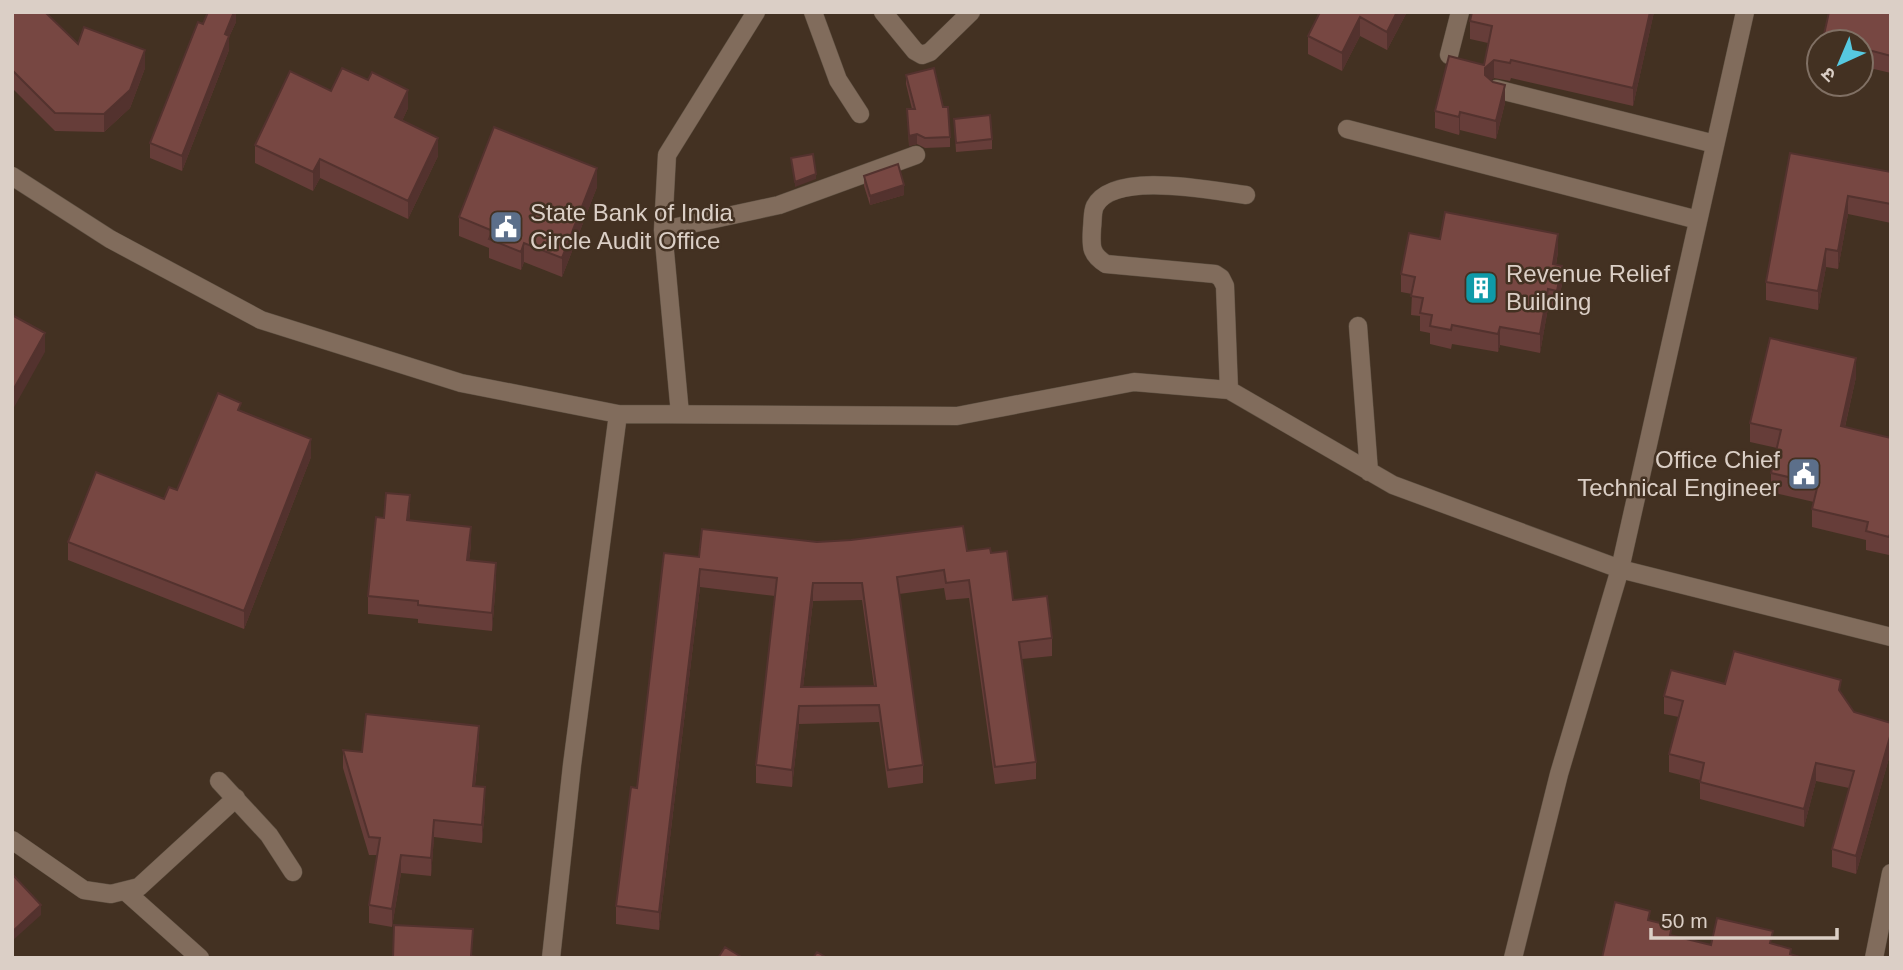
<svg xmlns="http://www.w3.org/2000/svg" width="1903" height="970" viewBox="0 0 1903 970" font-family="Arial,'Noto Sans Devanagari',sans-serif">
  <rect width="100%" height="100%" fill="#433122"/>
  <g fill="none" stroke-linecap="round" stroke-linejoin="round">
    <defs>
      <path id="minor" d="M813 12 838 80 860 114
        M883 12 915 51 922 55 930 52 971 12
        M1449 55 1460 12
        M1496 89 1715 144
        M1347 129 1698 220
        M12 176 110 239 261 320 461 383 618 414 957 416 1134 382 1229 390 1393 485 1620 569 1891 637
        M663 230 779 205 916 155
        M1358 326 1369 472
        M1229 390 1225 286 1221 278 1215 274 1106 264C1090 254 1091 246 1092 228 1093 221 1092 212 1095 206 1114 170 1213 191 1246 195
        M680 414 663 230 667 155 756 12
        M219 781 269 835 293 872
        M12 840 84 890 111 894 139 887 236 798
        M125 891 200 958
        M551 958 572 765 618 414
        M1513 958 1559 774 1620 569 1745 12
        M1874 958 1891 873"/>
    </defs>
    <use href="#minor" stroke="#5e5042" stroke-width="19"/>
    <use href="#minor" stroke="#816c5c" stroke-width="18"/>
  </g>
  <path fill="#663d39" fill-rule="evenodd" d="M12 12 78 44 145 68 130 108 104 132 55 131 12 88Z
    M236 12V22L229 37V50L182 171 150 158V143L203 24Z
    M1313 12H1407L1387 50 1360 36 1342 71 1308 54V36L1319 15Z
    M1654 12 1633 106 1511 78 1510 81 1494 78 1491 80 1505 103 1496 139 1460 130 1459 135 1435 128V111L1484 65 1488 43 1470 39V21Z
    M1891 12V73L1861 66V42H1823V39Z
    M906 75 950 137V147L925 148 917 144 909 146 907 109H912L906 84Z
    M331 91 408 108 402 121 438 156 408 219 320 178 313 191 255 163V145Z
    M954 119 992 139V149L956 152Z
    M1790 153 1891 172V223L1848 214 1838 269 1826 267 1818 310 1766 300V282Z
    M864 176 904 195 870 205 864 186Z
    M597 187 562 277 524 262 521 270 489 258V248L459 236V217Z
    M1440 239 1558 252 1556 265 1562 284 1557 309 1548 308 1540 353 1500 345 1498 352 1452 344 1451 349 1430 344V333L1420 331V316L1411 315 1412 294 1401 292V274Z
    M1891 293V324H1889V305Z
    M1856 377 1845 427 1891 438V549L1889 555 1866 550V540L1812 527V509L1814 502 1771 492V473L1777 448 1750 442V423Z
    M241 411 311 457 244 629 68 560V542L164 499 177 490Z
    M410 513 409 521 471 545 469 560 496 582 492 631 418 623V619L368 614V596L384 518Z
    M817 542 967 551 991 553 1013 600 1052 638V656L1022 659 1036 762V779L995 784 969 598 946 600 944 588 899 594 923 765V783L888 788 879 722 799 724 792 787 756 783V765L775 596 700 587 659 930 616 924V906L637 788 699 557ZM862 600 874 686 803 687 813 601Z
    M1725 684 1841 694 1854 712 1891 723V751L1856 874 1832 867V849L1849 788 1816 781 1804 827 1700 799V780L1669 772V754L1679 717 1664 714V696Z
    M479 744 475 786 485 805 482 843 434 837 431 876 401 873 392 927 369 923V905L377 855H369L343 768V750L362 752Z"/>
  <path fill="#53322e" d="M234 12H236V22L229 37V50L182 171V156L225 34Z
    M1397 12H1407L1387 50V32Z
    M1650 12H1654L1633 106V88Z
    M1360 17V36L1342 71V53Z
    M145 50V68L130 108 104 132V114Z
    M1494 60V78L1485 86V68Z
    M1505 85V103L1496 139V121Z
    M408 90V108L395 136V117Z
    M1460 112V130L1459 135V117Z
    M917 134V144L909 146V136Z
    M438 138V156L408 219V201Z
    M320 159V178L313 191V172Z
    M597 168V187L562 277V258Z
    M816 174V179L795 187V182Z
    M904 185V195L870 205V196Z
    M1848 196V214L1838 269V251Z
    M1558 234V252L1553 282V264Z
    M524 243V262L521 270V252Z
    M1826 249V267L1818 310V291Z
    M1562 266V284L1557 309V291Z
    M1548 289V308L1540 353V334Z
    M1500 327V345L1498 352V334Z
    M45 333V352L12 411V392Z
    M1856 358V377L1841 444V426Z
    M311 439V457L244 629V611Z
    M410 495V513L407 539V520Z
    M471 527V545L467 579V560Z
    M1891 531V549L1889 555V537Z
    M496 563V582L492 631V613Z
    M700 569V587L659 930V912Z
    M813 583V601L801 705V687Z
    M799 706V724L792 787V770Z
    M479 726V744L473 804V786Z
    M1891 733V751L1856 874V856Z
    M1816 763V781L1804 827V809Z
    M485 787V805L482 843V825Z
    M434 820V837L431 876V858Z
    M401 855V873L392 927V909Z
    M41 905V915L12 941V932Z"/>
  <path fill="#774742" stroke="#53322e" stroke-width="2" fill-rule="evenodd" d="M12 12H45L78 44 84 27 145 50 130 90 104 114 55 113 12 70Z
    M208 12H234L225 34 229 36 182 156 150 143 198 22 203 24Z
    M1320 12H1397L1387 32 1360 17 1342 53 1308 36Z
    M1472 12H1650L1633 88 1511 60 1510 63 1494 60 1485 68V75L1493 82 1505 85 1496 121 1460 112 1459 117 1435 111 1449 56 1484 65 1492 26 1470 21Z
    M1829 12H1891V56L1861 48V42H1835L1823 39Z
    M342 68 368 80 372 72 408 90 395 117 438 138 408 201 320 159 313 172 255 145 290 71 331 91Z
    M934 68 943 107H948L950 137 925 138 917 134 909 136 907 109H915L906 75Z
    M990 115 992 139 956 143 954 119Z
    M494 127 597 168 562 258 524 243 521 252 489 239 493 231 459 217Z
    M1790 153 1891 172V204L1848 196 1838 251 1826 249 1818 291 1766 282Z
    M813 154 816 174 795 182 791 158Z
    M898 164 904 185 870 196 864 176Z
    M1445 212 1558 234 1553 264 1562 266 1557 291 1548 289 1540 334 1500 327 1498 334 1452 325 1451 330 1430 326 1432 315 1420 313 1423 298 1411 296 1415 277 1401 274 1409 233 1440 239Z
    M12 315 45 333 12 392Z
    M1770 338 1856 358 1841 426 1891 438V531L1889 537 1866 531 1868 522 1812 509 1818 484 1771 473 1781 430 1750 423Z
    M218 393 241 403 238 410 311 439 244 611 68 542 96 472 164 499 169 487 177 490Z
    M386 493 410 495 407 520 471 527 467 560 496 563 492 613 418 605V601L368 596 376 517 384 518Z
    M963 526 967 551 990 548 991 553 1007 551 1013 600 1047 596 1052 638 1019 642 1036 762 995 767 969 580 946 583 944 570 897 577 923 765 888 770 879 705 799 706 792 770 756 765 777 578 700 569 659 912 616 906 631 787 637 788 664 553 699 557 702 529 817 542 851 540ZM813 583H862L876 686 801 687Z
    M1734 651 1841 680 1839 690 1854 712 1891 723V733L1856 856 1832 849 1854 771 1816 763 1804 809 1700 782 1704 763 1669 754 1683 701 1664 696 1671 670 1725 684Z
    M366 714 479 726 473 786 485 787 482 825 434 820 431 858 401 855 392 909 369 905 380 838 369 837 343 750 362 752Z
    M12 874 41 905 12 932Z
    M1615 902 1650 911 1648 920 1672 926 1670 935 1711 945 1717 918 1773 931 1770 943 1791 949 1790 954 1803 958H1602Z
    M394 925 473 929 471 956 477 957V958H393Z
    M725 947 743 958H718Z
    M817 952 827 958H813Z"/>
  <defs>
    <symbol id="civic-square" viewBox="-11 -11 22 22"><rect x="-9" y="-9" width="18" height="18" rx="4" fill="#5c6f8a" stroke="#433122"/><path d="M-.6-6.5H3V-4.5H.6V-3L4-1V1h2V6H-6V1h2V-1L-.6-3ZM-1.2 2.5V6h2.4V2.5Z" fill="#fff"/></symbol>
    <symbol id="building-square" viewBox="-11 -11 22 22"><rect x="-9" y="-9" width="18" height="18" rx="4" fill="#0f9aa8" stroke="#433122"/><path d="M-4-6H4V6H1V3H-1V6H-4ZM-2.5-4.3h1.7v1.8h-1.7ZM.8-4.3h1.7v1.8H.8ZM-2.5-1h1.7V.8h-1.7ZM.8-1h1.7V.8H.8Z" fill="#fff"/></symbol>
  </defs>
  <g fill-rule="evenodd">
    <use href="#civic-square" x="487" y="208" width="38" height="38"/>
    <use href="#building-square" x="1462" y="269" width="38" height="38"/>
    <use href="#civic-square" x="1785" y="455" width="38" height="38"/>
  </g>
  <g text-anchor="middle" stroke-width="5" stroke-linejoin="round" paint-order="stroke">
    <g font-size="24" fill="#dbcfc6" stroke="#433122" text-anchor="start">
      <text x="530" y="221">State Bank of India<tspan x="530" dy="28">Circle Audit Office</tspan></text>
      <text x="1506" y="282">Revenue Relief<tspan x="1506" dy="28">Building</tspan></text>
      <text x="1780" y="468" text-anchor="end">Office Chief<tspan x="1780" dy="28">Technical Engineer</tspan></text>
    </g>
  </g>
  <rect width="1903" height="970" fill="none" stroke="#dbcfc6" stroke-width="28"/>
  <g transform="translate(1840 63) rotate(224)"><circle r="33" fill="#433122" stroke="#807064" stroke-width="2"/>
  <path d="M0-5L12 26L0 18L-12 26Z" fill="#56c9e1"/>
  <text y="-10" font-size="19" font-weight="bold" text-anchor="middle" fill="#dbcfc6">उ</text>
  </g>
  <path d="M1651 928v10h186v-10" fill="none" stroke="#dbcfc6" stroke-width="3.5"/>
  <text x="1661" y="928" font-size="21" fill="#dbcfc6" stroke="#433122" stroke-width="5" paint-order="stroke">50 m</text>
</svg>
